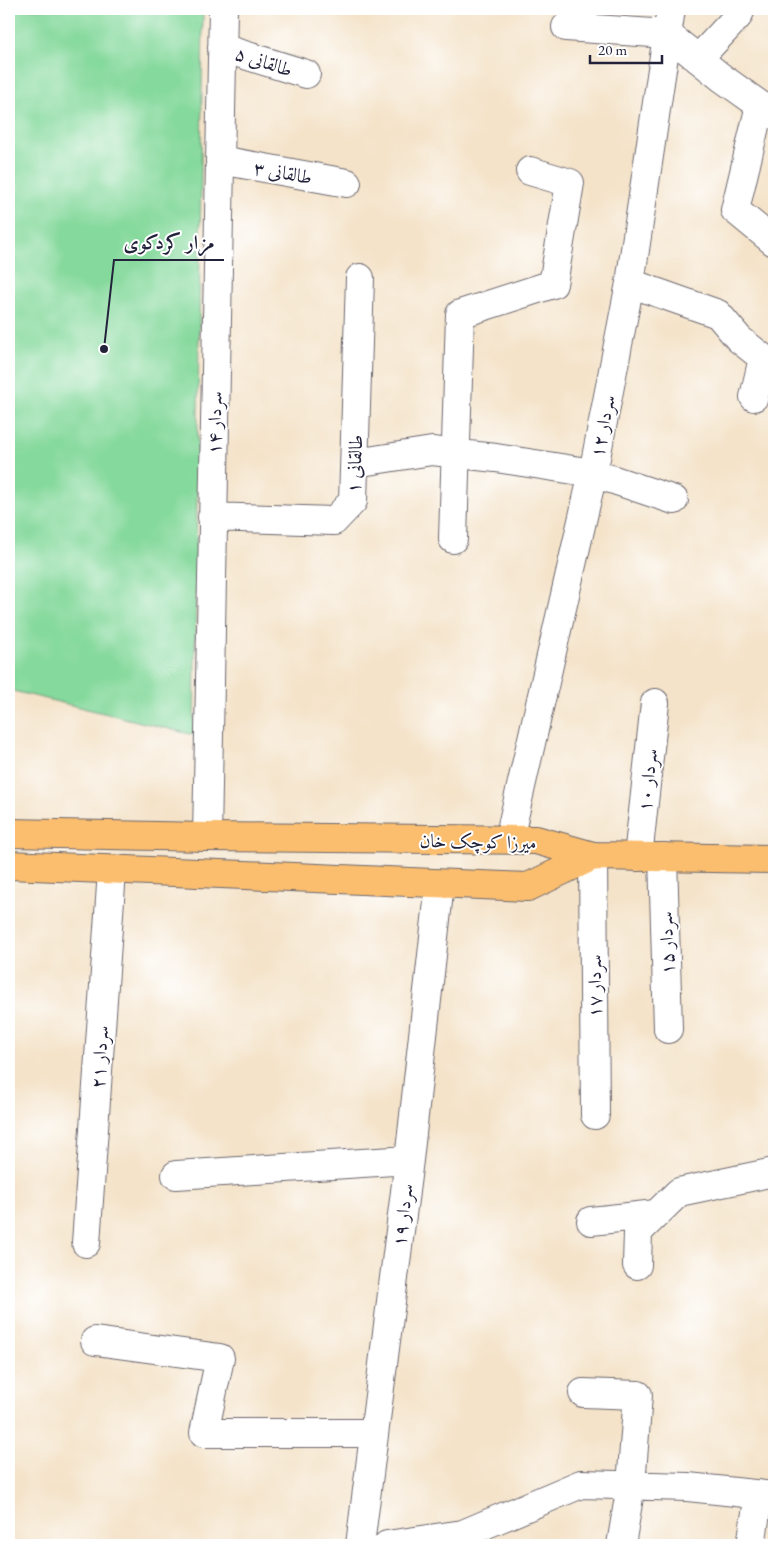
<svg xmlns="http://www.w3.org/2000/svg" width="783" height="1554" viewBox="0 0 783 1554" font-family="'EB Garamond',Amiri,serif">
  <rect width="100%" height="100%" fill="#fff"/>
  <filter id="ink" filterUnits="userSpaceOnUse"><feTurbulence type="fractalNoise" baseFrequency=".02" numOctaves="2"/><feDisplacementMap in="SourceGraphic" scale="10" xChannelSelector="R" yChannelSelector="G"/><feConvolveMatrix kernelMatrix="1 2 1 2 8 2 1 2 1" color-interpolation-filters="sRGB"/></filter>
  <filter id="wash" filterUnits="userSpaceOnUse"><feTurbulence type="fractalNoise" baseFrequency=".0096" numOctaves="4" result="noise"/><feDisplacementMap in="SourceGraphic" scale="20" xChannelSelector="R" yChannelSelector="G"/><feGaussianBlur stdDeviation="1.12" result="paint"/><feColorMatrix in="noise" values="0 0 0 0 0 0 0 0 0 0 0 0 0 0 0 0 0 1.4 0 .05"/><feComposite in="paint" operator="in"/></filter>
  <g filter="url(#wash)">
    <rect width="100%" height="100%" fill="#f4e3c9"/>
    <path fill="#85d99c" stroke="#547e6c" d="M9 9H203L194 735 9 690Z"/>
  </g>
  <g filter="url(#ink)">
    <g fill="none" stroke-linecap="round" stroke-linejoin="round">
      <defs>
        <path id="minor" d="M566 27 667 34 722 78 774 115
          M222 48 306 74
          M698 59 738 16 741 9
          M760 105 735 210 774 242
          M220 160 347 183
          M630 283 718 314 739 339 763 358 754 397
          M355 463 432 451 496 458 593 473 674 500
          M212 517 334 521 353 501 360 278
          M453 539 460 314 553 284 570 183 530 171
          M207 837 223 9
          M509 839 593 473 630 283 671 9
          M593 856 595 1115
          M638 857 655 703
          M663 857 668 1029
          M176 1175 409 1160
          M591 1221 656 1214
          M86 1243 112 871
          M637 1265 638 1232 679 1192 774 1172
          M95 1341 220 1358 204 1433H374
          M583 1393 638 1395 631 1485 621 1545
          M360 1545 409 1160 440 884
          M387 1545 463 1534 581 1484 688 1487 774 1496
          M751 1545 759 1494"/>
        <path id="major" d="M9 833 207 837 536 840 593 856 774 859
          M9 865 528 887 593 856"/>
      </defs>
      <use href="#minor" stroke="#6c666d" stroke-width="30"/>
      <use href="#major" stroke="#6c666d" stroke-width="30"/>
      <use href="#minor" stroke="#fff" stroke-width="28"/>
      <use href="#major" stroke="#fbbe6e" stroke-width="28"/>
    </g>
  </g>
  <g text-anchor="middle" stroke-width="4" stroke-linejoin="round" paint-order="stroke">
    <g font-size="19" fill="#22223b" stroke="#fff">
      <text transform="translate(264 61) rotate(18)" y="7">طالقانی ۵</text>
      <text transform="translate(283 172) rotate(10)" y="7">طالقانی ۳</text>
      <text transform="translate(214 423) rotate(-89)" y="7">سردار ۱۴</text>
      <text transform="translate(602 426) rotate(-79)" y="7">سردار ۱۲</text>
      <text transform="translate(354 464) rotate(-87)" y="7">طالقانی ۱</text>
      <text transform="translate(647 780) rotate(-84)" y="7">سردار ۱۰</text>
      <text transform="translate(478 841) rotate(1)" y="7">میرزا کوچک خان</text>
      <text transform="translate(666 943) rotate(-92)" y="7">سردار ۱۵</text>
      <text transform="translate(594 986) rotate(-90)" y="7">سردار ۱۷</text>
      <text transform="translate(99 1057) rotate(-86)" y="7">سردار ۲۱</text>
      <text transform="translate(402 1215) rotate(-83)" y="7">سردار ۱۹</text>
    </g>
  </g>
  <path fill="none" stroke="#22223b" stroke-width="2" d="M104 349L114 260H224"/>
  <circle fill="#22223b" stroke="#fff" stroke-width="2" cx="104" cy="349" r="5"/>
  <g font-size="20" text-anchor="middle" font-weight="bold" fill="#22223b" stroke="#fff" stroke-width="4" stroke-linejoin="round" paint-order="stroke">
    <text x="169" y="249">مزار کردکوی</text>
  </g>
  <rect width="783" height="1554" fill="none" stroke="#fff" stroke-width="30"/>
  <path d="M590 55v8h72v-8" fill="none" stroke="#22223b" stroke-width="2.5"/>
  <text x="598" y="55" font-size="15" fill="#22223b" stroke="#ffffff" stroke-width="4" paint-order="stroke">20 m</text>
</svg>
